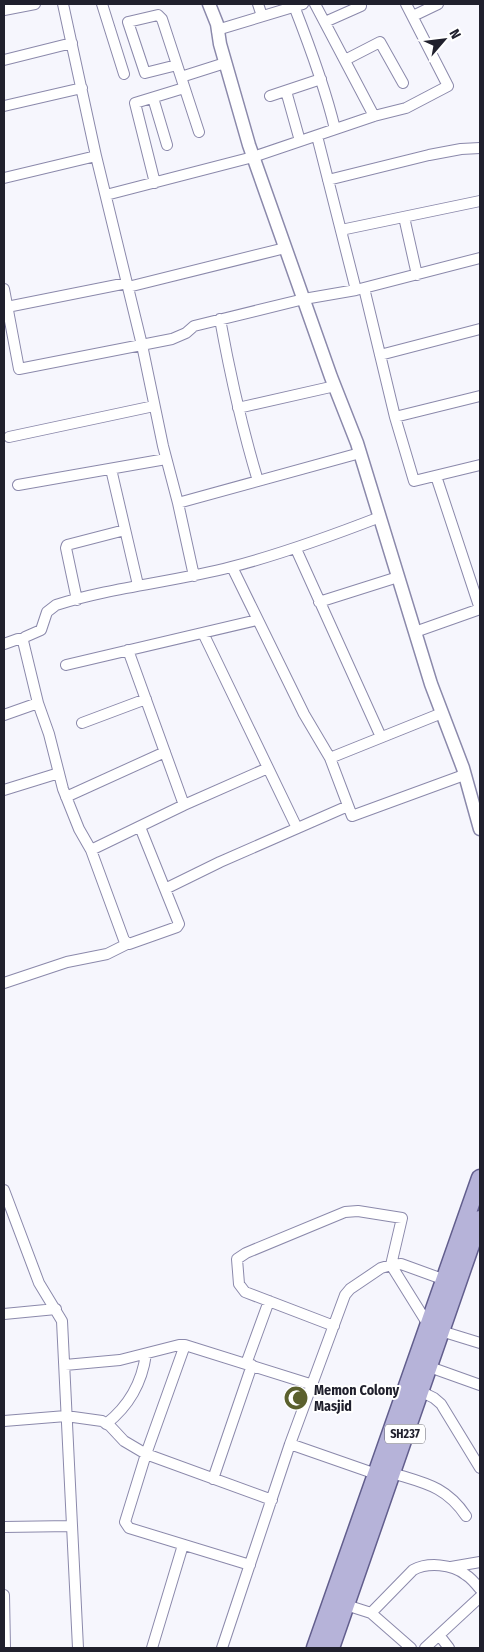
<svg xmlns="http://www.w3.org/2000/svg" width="484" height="1652" viewBox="0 0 484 1652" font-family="'Fira Sans Condensed',sans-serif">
  <rect width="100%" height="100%" fill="#f6f6fd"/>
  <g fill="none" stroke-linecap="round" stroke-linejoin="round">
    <defs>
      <path id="minor" d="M63 4 96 156 142 345 163 446 178 503 194 576
        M102 4 124 74
        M258 4 262 16
        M315 4 374 116
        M294 6C310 47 325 87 335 129
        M4 10 35 4
        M413 16 438 4
        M325 22 361 6 360 4
        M217 30 303 4
        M4 60 72 43
        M345 60 380 42 403 83
        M177 65 145 73 128 22 158 15 162 19 199 132
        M181 77 225 63
        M286 91 300 141
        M270 96 321 79
        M153 98 167 145
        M4 106 82 88
        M317 136 356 290
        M4 178 96 156
        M328 180 429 155 461 149 480 148
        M155 183 135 103 184 88
        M106 195 253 157 374 116 406 108 448 86 406 4
        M404 217 417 275
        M341 230 480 201
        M128 287 285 248
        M364 288 395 417 414 481 480 465
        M4 289 19 369 172 339 186 333 194 326 304 299 356 290 480 258
        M7 307 127 283
        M220 319C230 374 242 428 258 481
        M380 355 480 329
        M238 408 335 386
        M395 417 480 396
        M9 437 154 406
        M111 469 138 585
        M436 476 480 609
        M18 485 166 459
        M178 503 360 453
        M296 549 381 737
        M232 567 304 714 330 758 352 816 464 775
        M77 600 66 548 67 545 125 530
        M319 602 398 577
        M415 632 480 609
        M203 633 297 828
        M4 644 18 639H24
        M128 650 184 805
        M66 665 257 620
        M4 715 38 703
        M82 723 146 699
        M330 758 442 713
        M4 790 59 773
        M66 797 165 752
        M140 827 179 924 177 927 129 944 124 940 91 850 79 829 63 789 49 734 38 703 23 641 25 637 41 630 47 612 56 605C112 587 174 582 231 567 282 554 331 536 380 517
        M91 850 184 805 268 768
        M165 889 220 862 348 806
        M4 983 67 962 107 954 127 944
        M4 1190 39 1283 62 1321 78 1648
        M4 1314 56 1309
        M334 1326 245 1292 239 1284 237 1259 246 1253 345 1212 358 1211 402 1218 391 1265 429 1326
        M441 1331 480 1343
        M185 1345 146 1454 125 1522 129 1528 250 1565
        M246 1364 269 1301
        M65 1365 120 1360 179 1345H185L313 1385
        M424 1365 480 1385
        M420 1391 434 1398 441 1404 480 1468
        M4 1421 66 1416 102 1421 110 1426 124 1441 146 1454 272 1500
        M106 1424C129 1406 142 1383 146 1354
        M290 1444 376 1474
        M392 1473C424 1483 446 1486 466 1516
        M213 1479 252 1365
        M4 1527 71 1526
        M451 1567 480 1562
        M4 1595 5 1648
        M346 1605 371 1613 411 1648
        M371 1613 413 1570C428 1562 452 1564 466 1575 471 1578 476 1584 480 1589
        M439 1635 449 1648
        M152 1648 183 1545
        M222 1648 290 1444 345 1295 350 1289 381 1268 391 1265 401 1264 448 1281
        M425 1648 480 1597"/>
      <path id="tertiary" d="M209 4 217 24 220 44 249 145 331 377 357 443 431 684 463 768 480 829"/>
      <path id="primary" d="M315 1648 480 1178
        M331 1648 480 1219"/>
    </defs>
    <use href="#minor" stroke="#8b89ab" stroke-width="12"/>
    <use href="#tertiary" stroke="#8b89ab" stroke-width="15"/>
    <use href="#primary" stroke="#625e8d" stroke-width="19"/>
    <use href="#minor" stroke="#fff" stroke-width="10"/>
    <use href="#tertiary" stroke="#fff" stroke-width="12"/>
    <use href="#primary" stroke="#b6b3d9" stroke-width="16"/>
  </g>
  <defs>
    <symbol id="mosque-disc" viewBox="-11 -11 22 22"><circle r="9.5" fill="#5b602d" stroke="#fff"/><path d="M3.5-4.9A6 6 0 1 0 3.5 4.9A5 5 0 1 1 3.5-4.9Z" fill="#fff"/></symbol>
  </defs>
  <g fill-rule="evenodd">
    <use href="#mosque-disc" x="282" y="1384" width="28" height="28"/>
  </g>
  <g text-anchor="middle" stroke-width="4" stroke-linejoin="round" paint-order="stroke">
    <rect fill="#fff" stroke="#63636c" stroke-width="1" x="385" y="1424.5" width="40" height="19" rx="4"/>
    <g font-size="12" font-weight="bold" fill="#20202d">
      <text x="405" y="1438">SH237</text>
    </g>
    <g font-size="14" font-weight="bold" fill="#20202d" stroke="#fff" text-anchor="start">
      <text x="314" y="1395">Memon Colony<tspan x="314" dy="16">Masjid</tspan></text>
    </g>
  </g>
  <rect width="484" height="1652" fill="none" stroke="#20202d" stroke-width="10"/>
  <g transform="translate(444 40) rotate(62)" stroke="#ffffff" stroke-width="4" paint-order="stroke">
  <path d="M0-4L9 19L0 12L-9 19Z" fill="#20202d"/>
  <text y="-8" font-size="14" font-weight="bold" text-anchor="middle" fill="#20202d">N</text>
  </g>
</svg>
